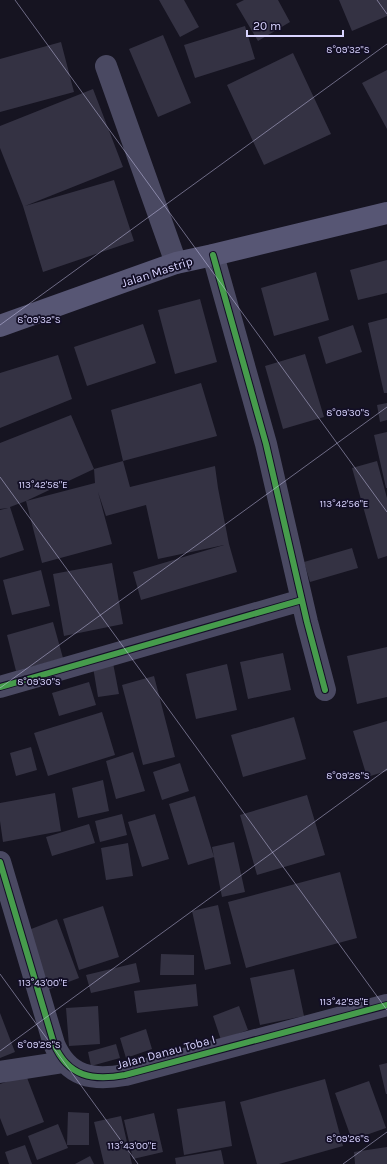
<svg xmlns="http://www.w3.org/2000/svg" width="387" height="1164" viewBox="0 0 387 1164" font-family="Karla,sans-serif">
  <rect width="100%" height="100%" fill="#161421"/>
  <path fill="#343243" d="M159 0H184L199 27 180 37Z
    M244 0H278L290 22 258 41 236 4Z
    M339 0H387V16L352 31Z
    M245 26 255 59 195 78 184 45Z
    M163 35 191 103 158 117 129 49Z
    M61 42 74 92 0 112V59Z
    M293 53 331 134 264 165 227 85Z
    M387 70V129L362 83Z
    M93 89 123 167 25 206 114 180 134 241 43 272 23 206 0 148V126Z
    M387 260V293L358 300 350 270Z
    M316 272 329 320 274 336 261 288Z
    M200 299 217 362 175 374 158 310Z
    M387 318V393H384L368 323Z
    M143 324 156 363 87 386 74 347Z
    M353 325 362 352 326 364 318 337Z
    M305 354 324 417 283 429 265 366Z
    M58 355 72 399 0 428V373Z
    M201 383 217 436 123 461 111 410Z
    M387 403V420L380 422 377 405Z
    M71 415 94 469 123 461 130 487 215 466 218 488 229 544 237 572 141 600 133 572 224 545 158 559 146 505 106 516 98 492 112 544 42 563 26 501 95 483 94 469 26 501 10 507 24 550 0 558V510L8 508 0 509V443Z
    M387 432V488H386L374 435Z
    M377 461 387 498V556L378 559 352 468Z
    M352 548 358 568 310 582 304 562Z
    M112 563 123 624 64 636 53 574Z
    M41 570 50 606 12 615 3 580Z
    M53 622 63 658 16 671 7 635Z
    M387 647V697L357 704 347 656Z
    M283 653 291 690 248 699 240 662Z
    M113 663 119 694 98 697 93 667Z
    M227 664 237 710 196 719 186 674Z
    M154 676 175 757 143 765 122 685Z
    M89 682 96 705 59 716 52 693Z
    M102 712 115 755 48 776 34 733Z
    M294 717 306 759 243 777 231 735Z
    M387 721V771L367 777 353 731Z
    M31 747 37 770 16 776 10 753Z
    M133 752 145 791 116 799 106 761Z
    M180 763 189 791 162 800 153 772Z
    M103 780 109 811 78 818 72 788Z
    M55 793 61 831 3 842 0 821V803Z
    M307 795 325 855 257 875 240 815Z
    M195 796 214 857 188 865 169 804Z
    M122 814 127 835 100 842 95 821Z
    M155 814 169 859 142 867 128 822Z
    M89 824 95 843 52 856 46 837Z
    M234 842 245 892 222 897 212 847Z
    M128 843 133 876 106 880 101 848Z
    M340 872 357 938 246 968 228 902Z
    M218 905 231 964 205 970 192 911Z
    M103 906 119 957 79 970 63 919Z
    M57 919 79 978 47 990 26 931Z
    M161 954 194 955V975H160Z
    M136 963 140 982 91 993 86 975Z
    M294 969 304 1016 260 1025 250 978Z
    M196 984 198 1006 137 1013 134 991Z
    M98 1006 100 1044 69 1046 66 1008Z
    M239 1006 248 1030 221 1040 213 1016Z
    M0 1013 15 1052 0 1058Z
    M146 1029 152 1049 126 1058 120 1038Z
    M116 1044 120 1058 91 1066 88 1052Z
    M387 1063V1094H386L379 1065Z
    M26 1075 44 1122 7 1136 0 1118V1084Z
    M325 1079 343 1146 279 1164H257L240 1102Z
    M369 1081 386 1128 352 1140 335 1093Z
    M225 1101 232 1146 184 1155 177 1109Z
    M68 1112 89 1113V1145H67Z
    M154 1113 163 1152 133 1159 124 1120Z
    M121 1116 132 1164H104L94 1122Z
    M58 1124 68 1148 37 1160 28 1136Z
    M25 1145 32 1164H9L5 1152Z
    M387 1147V1164H355L354 1152Z
    M221 1150 224 1164H176L175 1158Z
    M90 1156 94 1164H75Z"/>
  <g fill="none" stroke-linecap="round" stroke-linejoin="round">
    <path stroke="#4a4962" stroke-width="22" d="M106 66 176 263
      M213 255 266 444 307 622 325 690
      M0 687 302 600
      M0 862 54 1044C68 1077 93 1081 125 1075L387 1005
      M0 1072 64 1062"/>
    <path stroke="#575674" stroke-width="22" d="M0 326 176 263 213 255 387 213"/>
    <defs>
      <path id="cycleway" d="M213 255 266 444 307 622 325 690
        M0 687 302 600
        M0 862 54 1044C68 1077 93 1081 125 1075L387 1005"/>
    </defs>
    <use href="#cycleway" stroke="#130f26" stroke-width="8"/>
    <use href="#cycleway" stroke="#469c4c" stroke-width="6"/>
  </g>
  <path fill="none" stroke="#d9d4ff" stroke-width="1" stroke-opacity="0.45" d="M15 0 387 512M377 0 387 14M0 325 387 44M0 477 387 1010M0 688 387 407M0 974 138 1164M0 1051 387 769M343 1164 387 1132"/>
  <g text-anchor="middle" stroke-width="3.5" stroke-linejoin="round" paint-order="stroke">
    <g font-size="12" fill="#d9d4ff" stroke="#130f26">
      <text transform="translate(157 272) rotate(-18)" y="4">Jalan Mastrip</text>
      <text transform="translate(166 1052) rotate(-15)" y="4">Jalan Danau Toba I</text>
    </g>
  </g>
  <g font-size="10" text-anchor="middle" fill="#d9d4ff" stroke="#130f26" stroke-width="3.5" stroke-linejoin="round" paint-order="stroke">
    <text x="348" y="53">8°09'32"S</text>
    <text x="39" y="323">8°09'32"S</text>
    <text x="348" y="416">8°09'30"S</text>
    <text x="43" y="488">113°42'58"E</text>
    <text x="344" y="507">113°42'56"E</text>
    <text x="39" y="685">8°09'30"S</text>
    <text x="348" y="779">8°09'28"S</text>
    <text x="43" y="986">113°43'00"E</text>
    <text x="344" y="1005">113°42'58"E</text>
    <text x="39" y="1048">8°09'28"S</text>
    <text x="348" y="1142">8°09'26"S</text>
    <text x="132" y="1149">113°43'00"E</text>
  </g>
  <path d="M247 30v6h96v-6" fill="none" stroke="#d9d4ff" stroke-width="2"/>
  <text x="253" y="30" font-size="12" fill="#d9d4ff" stroke="#130f26" stroke-width="3" paint-order="stroke">20 m</text>
</svg>
